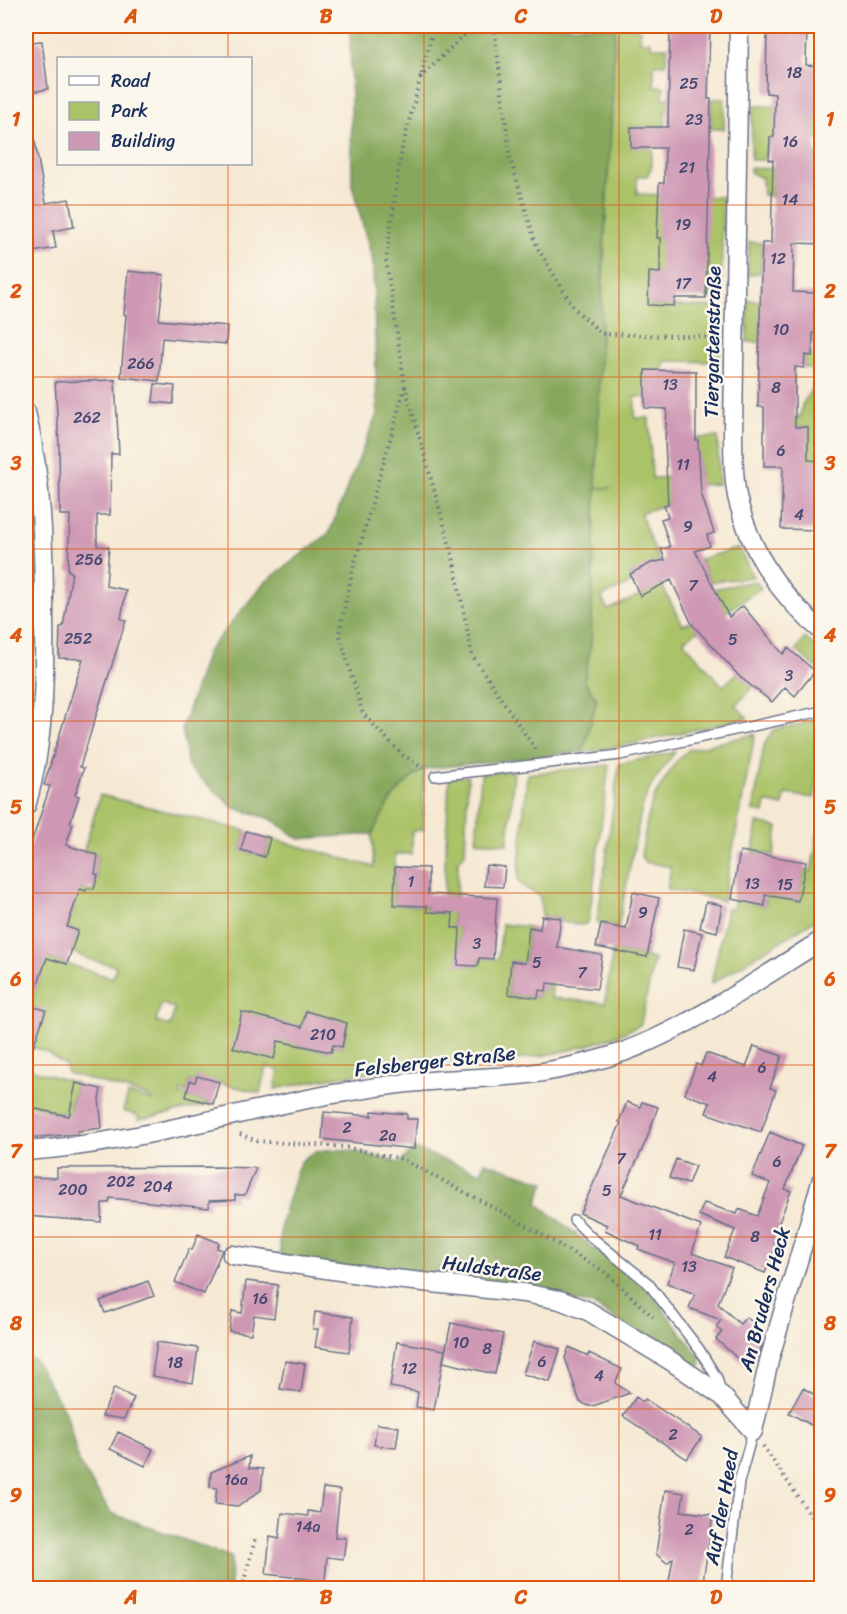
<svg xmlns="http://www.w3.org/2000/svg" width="847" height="1614" viewBox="0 0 847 1614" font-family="Sriracha,sans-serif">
  <rect width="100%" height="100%" fill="#fbf7ec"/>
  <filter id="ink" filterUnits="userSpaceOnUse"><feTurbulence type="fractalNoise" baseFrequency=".0167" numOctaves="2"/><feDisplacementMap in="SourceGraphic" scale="12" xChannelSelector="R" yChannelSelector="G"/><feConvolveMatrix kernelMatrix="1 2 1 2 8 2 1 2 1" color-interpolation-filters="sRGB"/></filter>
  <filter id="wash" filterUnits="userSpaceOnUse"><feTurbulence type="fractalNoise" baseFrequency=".008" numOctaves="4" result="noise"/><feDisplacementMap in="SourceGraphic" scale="24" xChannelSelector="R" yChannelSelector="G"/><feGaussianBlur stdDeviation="1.35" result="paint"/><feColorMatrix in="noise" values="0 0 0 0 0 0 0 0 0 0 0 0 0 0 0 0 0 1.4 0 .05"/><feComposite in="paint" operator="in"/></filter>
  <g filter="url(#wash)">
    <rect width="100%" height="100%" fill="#f6e9d4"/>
    <path fill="#aac268" stroke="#627863" stroke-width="1.5" fill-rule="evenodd" d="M615 26H635V29H640V41H651V47H667L666 64 654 65V86L664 87 663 98 677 99V111H665V127H631V134H652V166L647 176H637V194L723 197 721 298H706L660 273 649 272 648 305 720 307 719 362 665 361 664 370 645 397H635V418H649L652 478 700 476 696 438 718 437 719 484 696 485 699 494 640 513 659 561 651 565 683 625 691 622 712 589 756 581 761 588 683 641 723 686 748 663 757 681 736 706 748 718 617 747 583 752 597 699 584 681 591 645 596 489 611 488H596L602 304ZM639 570 649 591 608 610 601 597 633 582 630 574Z
      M711 99H725L724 129H711Z
      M752 106 821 107V140L815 138 770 137 764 160H751Z
      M815 154 821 155V196L809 185 773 177 772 197 763 195 762 178 750 172V168L815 170Z
      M749 242 762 243 761 272 748 276Z
      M815 293 821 294V343H807Z
      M748 300 761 301 760 342H747Z
      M805 355 821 356V461L799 466 808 427H764L765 417H800L802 405 815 384 811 368H804Z
      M739 548 753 577 711 582 700 559Z
      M805 638 821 651V665L818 669 796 650Z
      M819 720 821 721V756L814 798 785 794 783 806 766 802 764 813 753 811 764 745 773 730Z
      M755 734 723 901 667 889 671 867 645 862 641 856 647 821 653 799 675 763 688 750Z
      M675 752 652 784 642 807 618 927 597 923 619 764Z
      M609 765 589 919 586 924 581 925 560 922 561 918 542 916 540 897C532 889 522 890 518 879L527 774Z
      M424 769 423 830 412 831V854H395L394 905 427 906V912L443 913 449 778 468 776 465 854 458 861 457 896H454L452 927 460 928 458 965 478 966 479 958 498 959 502 924 529 927 525 963 511 961 508 994 538 998 539 990 546 991 551 954 556 955 551 998 605 1003 613 950 654 959 641 1024C595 1050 515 1063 463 1063 449 1063 435 1059 422 1056V1065L328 1078 275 1089 279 1070 266 1067 260 1093 197 1077 195 1082 190 1081 187 1093 181 1091 180 1095 213 1104 138 1120 139 1116 123 1111 128 1094 154 1101 147 1096 67 1073 66 1066 46 1052 26 1045V1025L40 1029 46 1011 30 1006 42 971 26 963V952L113 978 116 966 91 960 71 952 78 931 67 927 74 908 73 897 76 888 93 892 98 875 95 874 98 855 84 850 100 795 246 831 241 850 265 857 270 838 374 867 372 834 389 800 407 779ZM161 1004 175 1008 170 1026 156 1022ZM306 1011 347 1024 342 1047 333 1045 331 1052 298 1045Z
      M514 771 508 844 476 841 481 774Z
      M757 823 778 827 774 855 753 852Z
      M818 833H821V916L711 984 727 908 733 909 735 899 765 906 767 895 798 901 804 870 811 871Z
      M26 1068 76 1083 70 1108 73 1114 54 1112 26 1103Z"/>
    <path fill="#87a85c" stroke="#516c5d" stroke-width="1.5" d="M350 26H615L611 127 603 262 591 645 584 681 597 699 583 752 424 769C396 787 387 805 372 834L299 839 271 819 234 808 188 767 182 728 207 652 264 583 329 533 377 414 373 262 352 186Z
      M414 1149 481 1173 485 1162 545 1182 537 1203 637 1282 645 1286 700 1357 701 1364 697 1369 591 1304 281 1257C278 1228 281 1220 290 1193 293 1183 295 1171 301 1162 321 1137 373 1156 399 1163Z
      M26 1358 34 1359 67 1415 79 1463 111 1513 231 1557 230 1588H26Z"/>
    <g id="blocks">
      <path fill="#ce97b3" d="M670 26H710L708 99H711L706 298H675L674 306 648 305 649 272 660 273V238H657L659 183H664L665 148H631V127H668Z
        M767 26H807L806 65 822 66V119L816 117 815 170H821L819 200H822V244L794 243 793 292 815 293 814 317H822V333H813L812 356 805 355 804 368 795 367V427H808V460L822 461V493L818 492 816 530 781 529 783 466H764V407H758L761 272 762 243H771L773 160H769L770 137H774L775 94 766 93Z
        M42 41 48 89 31 92V86L26 87V53H30V42Z
        M34 137 46 203 69 199 74 227 53 231 56 248 26 253V138Z
        M128 271 164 275 159 320 227 326 226 344 162 338 159 381 121 377 126 315 124 314Z
        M645 370 696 371V440H698L701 493 714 533 707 535 710 546 695 551 729 617 743 606 783 654 788 648 815 671 795 696 785 687 772 702 740 677 692 624 671 580 640 596 630 574 651 563 665 560 661 549 670 547 661 519 668 517 664 505 668 504 665 442 667 409 645 408Z
        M115 380 119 454H111L110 515H97V546L109 547 106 586 126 590 121 619 126 620 80 767 84 768 75 795 79 796 70 823 73 824 66 845 98 855 95 874 98 875 94 889 87 888 86 891 80 889 67 927 78 931 67 964 47 958 30 1006 46 1010 28 1062H26V859L50 786 44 785 83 659 59 658 60 627H63L72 572 68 571 70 515H60L59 444 55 382Z
        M155 384 175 386 173 404 153 402Z
        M246 831 270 838 265 857 241 850Z
        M740 851 806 862 798 901 765 895V906L732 899Z
        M486 865 505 867 503 887 484 886Z
        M395 867 428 868V894L497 898 493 959 479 958 478 966 458 965 460 928H452L453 913 427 912V906L394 905Z
        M633 892 659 898 647 957 596 947 601 924 626 929Z
        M706 902 722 905 717 932 700 928Z
        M542 916 561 918 557 947 602 955 597 989 547 983 546 991 539 990 538 998 508 994 511 961 525 963 529 927 540 929Z
        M684 929 702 933 694 970 677 967Z
        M306 1011 347 1023 342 1047 333 1045 331 1052 278 1041 274 1059 233 1048 242 1012 302 1027Z
        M754 1046 782 1056 770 1088 776 1090 761 1132 706 1113 710 1103 685 1094 696 1064 701 1066 706 1053 746 1067Z
        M197 1076 219 1082 213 1104 186 1097 190 1081 195 1082Z
        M76 1083 101 1089 99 1099 102 1128 78 1131V1134L26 1138V1107L69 1116Z
        M627 1102 640 1107 642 1102 658 1107 646 1141 621 1195 701 1226 692 1253 732 1268 718 1304 740 1324 746 1317 761 1329 754 1337 762 1344 761 1348 758 1356 748 1368 716 1339 722 1332 716 1327 721 1320 689 1308 695 1294 667 1283 675 1263 638 1249 639 1246 605 1230 607 1225 580 1213 621 1123 619 1122Z
        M372 1111 407 1114V1119H417L414 1149 322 1139 324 1112 372 1116Z
        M770 1132 802 1146 785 1189 791 1191 778 1225 781 1226 774 1242 777 1243 765 1273 724 1257 735 1230 699 1215 704 1203 737 1214 739 1209 757 1216 770 1183 752 1176Z
        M676 1159 695 1166 688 1184 669 1178Z
        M215 1167 256 1168 245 1195H235V1200L209 1201V1208L110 1198 109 1203H102L101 1222 26 1216V1177L57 1178V1168Z
        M198 1234 219 1243 217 1248 222 1250 204 1294 175 1282 189 1249 192 1250Z
        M148 1281 154 1296 105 1313 100 1301Z
        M246 1281 278 1285 274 1318 254 1315 251 1334 229 1331 232 1311 242 1313Z
        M315 1312 353 1317 349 1352 315 1347 318 1329H313Z
        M451 1323 503 1334 495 1374 443 1362Z
        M534 1341 560 1349 550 1382 523 1374Z
        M157 1342 198 1348 193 1383 152 1376Z
        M397 1342 445 1350 434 1410 416 1407 418 1392 390 1387Z
        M569 1347 588 1356 589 1353 622 1369 615 1383 630 1393 593 1406H589L580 1402 565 1358Z
        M285 1361 305 1364 301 1392 280 1389Z
        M114 1388 134 1398 124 1419 102 1416Z
        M803 1388 822 1399V1431L789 1413Z
        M636 1397 643 1402 645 1399 702 1437 687 1459 623 1416Z
        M377 1424 399 1427 396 1448 374 1445Z
        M118 1432 153 1449 145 1466 110 1449Z
        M250 1456 249 1468 263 1469 261 1490 239 1506 215 1504 217 1488 210 1487 211 1472Z
        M323 1488 340 1490 335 1537 346 1538 343 1559 327 1557 325 1581 266 1574 270 1536 279 1538 282 1513 308 1516V1511L320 1513Z
        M665 1490 684 1493 681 1511 713 1515 702 1588 668 1587 673 1558 667 1563 656 1554Z"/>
    </g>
  </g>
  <g filter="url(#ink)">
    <use href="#blocks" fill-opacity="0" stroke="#687087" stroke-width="1.5"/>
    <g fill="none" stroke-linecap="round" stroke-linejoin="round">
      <defs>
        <path id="service" d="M435 776 620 755 822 711
          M574 1220 590 1236 648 1283 699 1349 717 1378 721 1393
          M726 1588 739 1482 753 1431"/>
        <path id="minor" d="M739 26 733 432C733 453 733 475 737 496 749 550 780 596 822 631
          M26 412C42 478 44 548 44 616 45 679 44 745 26 806
          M26 1151C131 1144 230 1113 333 1094 361 1090 390 1084 419 1082 468 1077 519 1079 568 1067 592 1062 618 1055 641 1045 705 1017 763 977 822 940
          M232 1255 386 1278 524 1293 560 1300 588 1311 671 1361 722 1396 753 1431
          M753 1431 770 1357 822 1179"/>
      </defs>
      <use href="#service" stroke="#687087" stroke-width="12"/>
      <use href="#minor" stroke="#687087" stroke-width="21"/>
      <path stroke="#687087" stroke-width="4" stroke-dasharray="1.5 4.5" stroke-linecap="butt" d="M434 26 401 153 386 260 405 386 453 557 472 655 537 752
        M494 26 510 158 537 247 574 308 602 334 718 337
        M420 78 473 26
        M405 387 352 573 339 633 363 714 403 755 423 768
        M240 1134 257 1141 344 1147 402 1159 515 1219 605 1272 653 1317
        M763 1446 822 1532
        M242 1588 256 1536"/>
      <use href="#service" stroke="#fff" stroke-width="9"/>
      <use href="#minor" stroke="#fff" stroke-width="18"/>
    </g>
  </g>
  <path fill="none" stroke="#de5710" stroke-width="1.5" stroke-opacity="0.55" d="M228 26V58M424 26V1588M619 26V1588M228 164V1588M26 205H822M26 377H822M26 549H822M26 721H822M26 893H822M26 1065H822M26 1237H822M26 1409H822"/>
  <g text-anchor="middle" stroke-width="5" stroke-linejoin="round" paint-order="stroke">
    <g font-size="16" fill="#484973">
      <text x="794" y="78">18</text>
      <text x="689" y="89">25</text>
      <text x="694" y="125">23</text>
      <text x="790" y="147">16</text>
      <text x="687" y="173">21</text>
      <text x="790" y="205">14</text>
      <text x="683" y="230">19</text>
      <text x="778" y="264">12</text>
      <text x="683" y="289">17</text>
      <text x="781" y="335">10</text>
      <text x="141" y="369">266</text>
      <text x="670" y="390">13</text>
      <text x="776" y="393">8</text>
      <text x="87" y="423">262</text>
      <text x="781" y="456">6</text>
      <text x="683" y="470">11</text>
      <text x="799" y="520">4</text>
      <text x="688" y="532">9</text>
      <text x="89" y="565">256</text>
      <text x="693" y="591">7</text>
      <text x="78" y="644">252</text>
      <text x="733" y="645">5</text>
      <text x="789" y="681">3</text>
      <text x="411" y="887">1</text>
      <text x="752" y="889">13</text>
      <text x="785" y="890">15</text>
      <text x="643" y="918">9</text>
      <text x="477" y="949">3</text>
      <text x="537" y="968">5</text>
      <text x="582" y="978">7</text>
      <text x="323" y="1040">210</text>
      <text x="762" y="1073">6</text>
      <text x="712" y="1082">4</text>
      <text x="347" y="1133">2</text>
      <text x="388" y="1141">2a</text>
      <text x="621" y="1164">7</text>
      <text x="777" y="1167">6</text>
      <text x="121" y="1187">202</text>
      <text x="158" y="1192">204</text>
      <text x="73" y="1195">200</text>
      <text x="607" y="1196">5</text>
      <text x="655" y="1240">11</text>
      <text x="755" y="1242">8</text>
      <text x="689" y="1272">13</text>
      <text x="260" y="1304">16</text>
      <text x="461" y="1348">10</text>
      <text x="487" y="1354">8</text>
      <text x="542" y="1367">6</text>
      <text x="175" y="1368">18</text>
      <text x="409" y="1374">12</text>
      <text x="599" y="1381">4</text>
      <text x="673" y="1440">2</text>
      <text x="236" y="1485">16a</text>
      <text x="308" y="1532">14a</text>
      <text x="689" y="1535">2</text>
    </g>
    <g font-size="20" fill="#1b2f5e" stroke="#fbf7ec">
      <text transform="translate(712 342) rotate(-89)" y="7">Tiergartenstraße</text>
      <text transform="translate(435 1061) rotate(-6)" y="7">Felsberger Straße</text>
      <text transform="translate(492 1268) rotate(7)" y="7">Huldstraße</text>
      <text transform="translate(764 1299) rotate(-75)" y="7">An Bruders Heck</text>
      <text transform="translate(721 1507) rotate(-80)" y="7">Auf der Heed</text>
    </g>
  </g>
  <rect width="847" height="1614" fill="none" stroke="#fbf7ec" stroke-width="66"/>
  <rect x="57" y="57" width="195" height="108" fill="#fbf7ec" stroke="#a1a7b3" stroke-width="1.5"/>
  <rect x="69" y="76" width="30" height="9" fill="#ffffff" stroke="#a1a7b3" stroke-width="1.5"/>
  <text x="111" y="87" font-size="18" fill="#1b2f5e">Road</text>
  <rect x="69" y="102" width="30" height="18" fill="#aac268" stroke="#a1a7b3" stroke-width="1.5"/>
  <text x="111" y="117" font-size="18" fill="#1b2f5e">Park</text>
  <rect x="69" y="132" width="30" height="18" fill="#ce97b3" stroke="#a1a7b3" stroke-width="1.5"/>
  <text x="111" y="147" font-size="18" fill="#1b2f5e">Building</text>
  <rect x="33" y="33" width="781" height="1548" fill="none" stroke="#de5710" stroke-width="2"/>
  <g font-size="20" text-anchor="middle" font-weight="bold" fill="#de5710">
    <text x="131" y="23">A</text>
    <text x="326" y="23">B</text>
    <text x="521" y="23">C</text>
    <text x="716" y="23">D</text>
    <text x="16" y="126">1</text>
    <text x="830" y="126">1</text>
    <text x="16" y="298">2</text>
    <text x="830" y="298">2</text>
    <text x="16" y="470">3</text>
    <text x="830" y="470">3</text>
    <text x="16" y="642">4</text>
    <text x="830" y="642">4</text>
    <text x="16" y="814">5</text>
    <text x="830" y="814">5</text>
    <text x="16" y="986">6</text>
    <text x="830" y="986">6</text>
    <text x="16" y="1158">7</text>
    <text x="830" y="1158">7</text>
    <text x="16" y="1330">8</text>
    <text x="830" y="1330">8</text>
    <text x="16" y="1502">9</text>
    <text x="830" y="1502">9</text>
    <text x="131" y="1604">A</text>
    <text x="326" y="1604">B</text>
    <text x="521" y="1604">C</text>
    <text x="716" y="1604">D</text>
  </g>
</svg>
